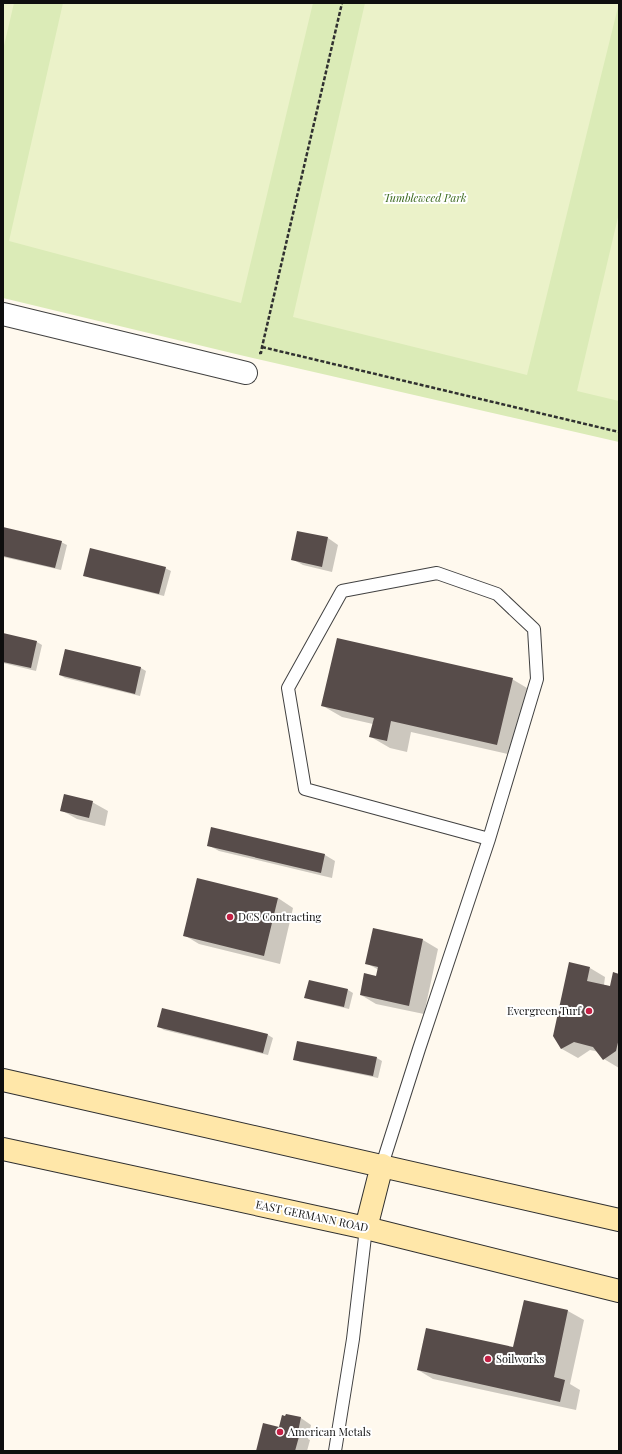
<svg xmlns="http://www.w3.org/2000/svg" width="622" height="1454" viewBox="0 0 622 1454" font-family="'Playfair Display',serif">
  <rect width="100%" height="100%" fill="#fff9ee"/>
  <path fill="#dbebb7" d="M3 3H619V442L240 355 3 298Z"/>
  <path fill="#ebf2c9" d="M3 3H14L3 50Z
    M63 3H313L241 303 9 241Z
    M365 3H619L527 375 293 317Z
    M619 213V401L577 391Z"/>
  <path fill="#0003" d="M3 528 61 542 67 545 61 570 3 557Z
    M328 538 338 545 332 572 303 565 292 559Z
    M165 568 171 571 164 596 90 578 85 575Z
    M3 634 37 642 42 645 36 671 3 663Z
    M66 650 141 668 146 671 140 696 65 678 60 675Z
    M512 679 532 691 517 756 411 732 407 752 390 748 371 737 373 724 342 717 323 706Z
    M92 802 108 811 105 826 77 819 61 810Z
    M208 845 325 855 335 861 332 878 219 851Z
    M278 898 293 908 280 964 199 944 184 935Z
    M423 940 438 949 424 1014 376 1004 361 995 377 977 379 970 366 963Z
    M590 968 605 977 604 985 611 987 619 975V1068L604 1059 599 1052 590 1050 578 1058 562 1049 554 1036Z
    M309 981 348 990 353 993 349 1009 311 1000 306 997Z
    M159 1027 268 1035 273 1038 268 1055 164 1030Z
    M298 1042 377 1058 382 1061 378 1078 300 1062 295 1059Z
    M524 1301 568 1311 584 1320 570 1384 580 1390 576 1410 433 1379 418 1370 514 1348Z
    M286 1417 301 1418 311 1425 308 1439 310 1440 307 1451H257L280 1429Z"/>
  <path fill="#574c4a" d="M3 527 62 541 55 568 3 556Z
    M297 531 328 537 322 567 291 560Z
    M90 548 166 567 159 594 83 576Z
    M3 633 37 641 31 668 3 662Z
    M337 638 513 678 497 745 391 721 387 741 369 737 374 718 321 706Z
    M65 649 141 667 135 694 59 675Z
    M64 794 93 801 89 818 60 811Z
    M211 827 325 854 321 873 207 846Z
    M197 878 278 898 264 956 183 936Z
    M373 928 423 939 409 1006 360 995 364 973 376 976 378 967 365 964Z
    M569 962 590 967 587 981 610 986 613 972 619 974V1038L616 1051 603 1060 593 1047 574 1042 561 1049 553 1036Z
    M309 980 348 989 344 1007 304 998Z
    M162 1008 268 1034 263 1053 157 1027Z
    M297 1041 377 1057 373 1076 293 1060Z
    M524 1300 568 1310 554 1377 565 1380 560 1402 417 1370 426 1328 513 1347Z
    M286 1414 301 1417 298 1432 300 1433 295 1451H256L263 1423 279 1427 282 1415 285 1416Z"/>
  <g fill="none" stroke-linecap="round" stroke-linejoin="round">
    <defs>
      <path id="lane" d="M382 1165 419 1049 489 839 537 679 534 629 497 594 437 573 342 591 288 688 305 789 489 839
        M335 1451 353 1339 366 1228"/>
      <path id="street" d="M3 314 246 373"/>
      <path id="secondary" d="M3 1080 619 1220
        M3 1149 366 1228 619 1291
        M366 1228 382 1165"/>
    </defs>
    <use href="#lane" stroke="#414141" stroke-width="14"/>
    <use href="#street" stroke="#414141" stroke-width="24"/>
    <use href="#secondary" stroke="#303030" stroke-width="24"/>
    <path stroke="#303030" stroke-width="2.5" stroke-dasharray="4 2" stroke-linecap="butt" d="M262 347 619 432
      M259 353H261L262 347 342 3"/>
    <use href="#lane" stroke="#fff" stroke-width="12"/>
    <use href="#street" stroke="#fff" stroke-width="22"/>
    <use href="#secondary" stroke="#ffe7a9" stroke-width="22"/>
  </g>
  <g fill="#c32145" stroke="#fff" stroke-width="1.5">
    <circle cx="230" cy="917" r="4"/>
    <circle cx="589" cy="1011" r="4"/>
    <circle cx="488" cy="1359" r="4"/>
    <circle cx="280" cy="1432" r="4"/>
  </g>
  <g text-anchor="middle" stroke-width="4" stroke-linejoin="round" paint-order="stroke">
    <g font-size="11" font-style="italic" fill="#39681c" stroke="#fff">
      <text x="425" y="202">Tumbleweed Park</text>
    </g>
    <g font-size="11" fill="#0e0e0e" stroke="#fff" text-anchor="start">
      <text x="238" y="921">DCS Contracting</text>
      <text x="581" y="1015" text-anchor="end">Evergreen Turf</text>
      <text x="496" y="1363">Soilworks</text>
      <text x="288" y="1436">American Metals</text>
    </g>
    <g font-size="11" fill="#0e0e0e" stroke="#fff">
      <text transform="translate(312 1216) rotate(12)" y="4">EAST GERMANN ROAD</text>
    </g>
  </g>
  <rect width="622" height="1454" fill="none" stroke="#0e0e0e" stroke-width="8"/>
</svg>
